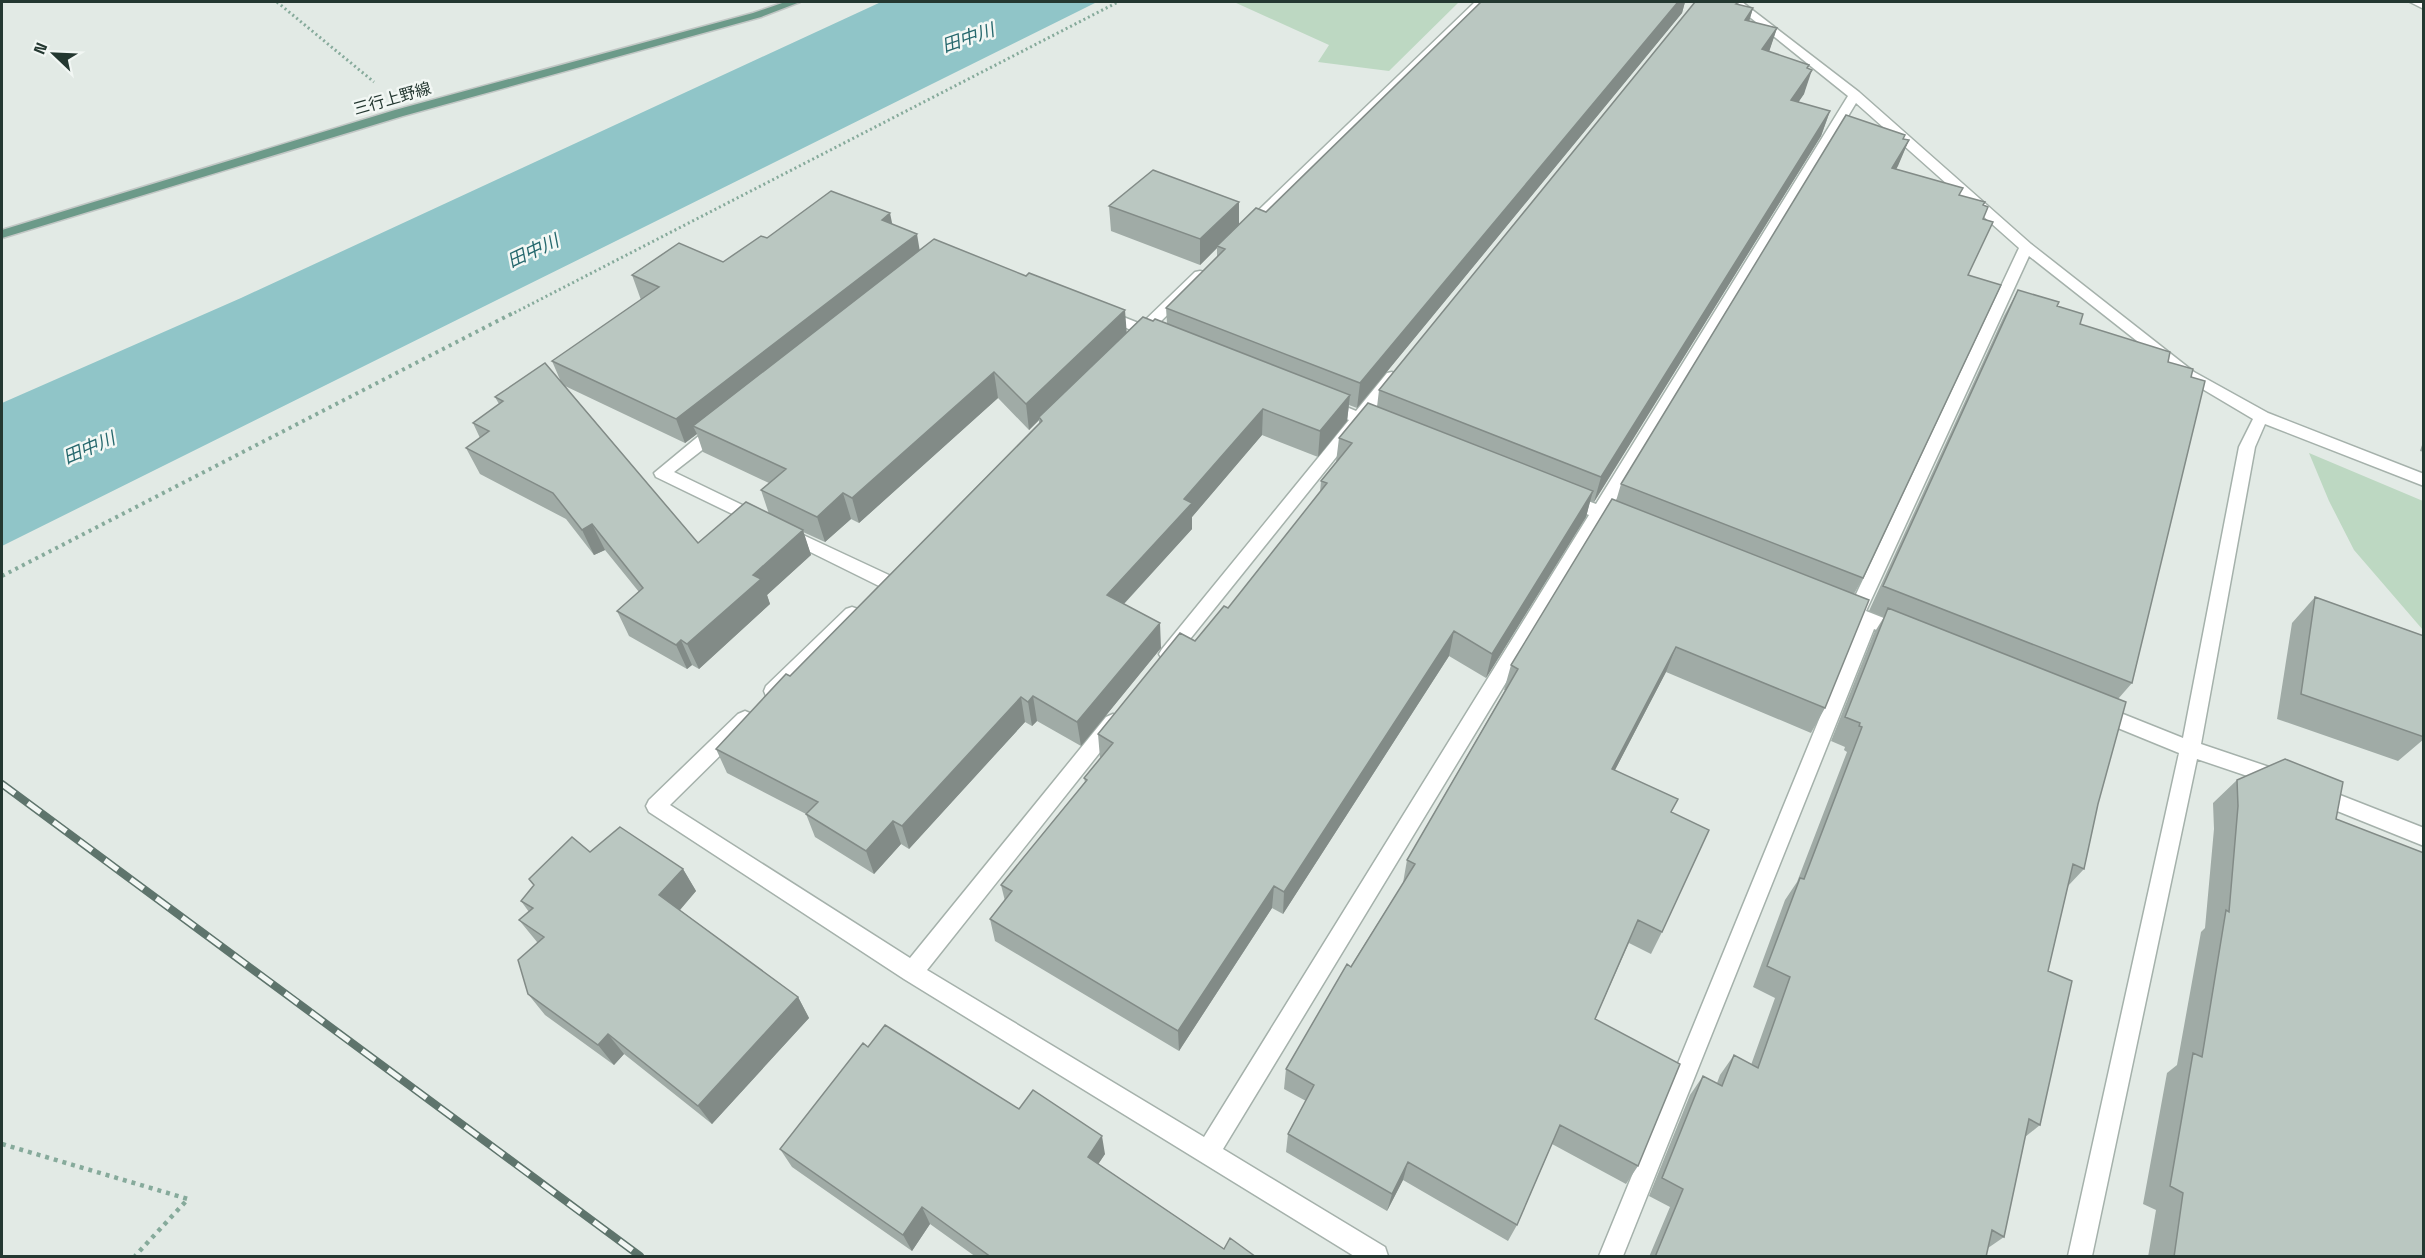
<svg xmlns="http://www.w3.org/2000/svg" width="2425" height="1258" viewBox="0 0 2425 1258" font-family="'Space Grotesk','Noto Sans JP',sans-serif">
  <rect width="100%" height="100%" fill="#e2eae5"/>
  <path fill="#bdd8c2" d="M1234 2H1459L1389 71 1318 62 1329 45Z
    M2309 453 2423 501V630L2354 550 2329 501Z"/>
  <path fill="#90c5c8" d="M881 2H1097L2 546V403L241 298Z"/>
  <g fill="none" stroke-linecap="round" stroke-linejoin="round">
    <defs>
      <path id="minor" d="M1475 2H1487L1253 231H1243V225Z
        M1731 2H1742L1859 92 2031 244 2194 372 2268 413 2424 474V486L2265 424 2255 447 2201 744 2287 773 2290 779 2287 785 2280 787 2197 759 2092 1256H2068L2179 753 2091 717 2089 712 2091 707 2098 704 2183 738 2239 447 2253 419 2184 378 2029 256 1866 611 1909 628 1912 633 1909 638 1903 640 1874 629 1623 1256H1599L1859 622 1833 612 1830 607 1833 602 1839 600 1851 605 2019 248 1856 103 1610 510 1630 518 1632 522 1630 526 1624 528 1604 521 1223 1149 1385 1247 1388 1256H1354L904 979 649 812 646 806 649 800 738 714 745 711 752 714 754 719 752 724 670 805 910 958 1106 717 1113 714 1120 717 1123 722 1120 727 927 970 1204 1137 1589 515 1560 503 1558 499 1560 495 1566 493 1596 504 1848 96Z
        M2410 2H2424V9Z
        M1200 271 1205 272V278L1153 329 1163 335 1161 338C1158 339 1135 339 1133 338L1131 335 1133 331 1096 314 1103 309 1141 324 1195 272Z
        M1392 372 1400 377 1369 416 1384 422 1386 426 1384 430 1378 431 1362 425 1174 659H1162L1159 654 1162 649 1349 420 1320 409 1318 405 1320 401H1332L1356 411 1387 373Z
        M718 424 724 425 726 429 724 433 674 472 765 516 767 520 765 524H753L656 477 654 473 712 425Z
        M786 527 891 576 894 581 891 586H879L780 537 778 533 780 529Z
        M852 607 858 609 861 614 858 619 780 696 773 698 766 696 764 691 766 686 846 609Z
        M2317 786 2424 828V846L2310 800 2307 794 2310 788Z"/>
      <path id="major" d="M785 2H800L761 17 403 116 2 238V230L395 110 753 13Z"/>
    </defs>
    <use href="#minor" stroke="#a5b1ab" stroke-width="3"/>
    <use href="#major" stroke="#c2c7c5" stroke-width="3"/>
    <path stroke="#86aa9b" stroke-width="3" stroke-dasharray="2 3" stroke-linecap="butt" d="M277 2 374 82
      M510 315 1118 2"/>
    <path stroke="#86aa9b" stroke-width="4" stroke-dasharray="3 4.5" stroke-linecap="butt" d="M2 576 513 313"/>
    <path stroke="#86aa9b" stroke-width="4.5" stroke-dasharray="4 5" stroke-linecap="butt" d="M2 1144 188 1199 135 1256"/>
    <use href="#minor" fill="#fff" fill-rule="evenodd"/>
    <use href="#major" fill="#6c9a89" fill-rule="evenodd"/>
    <defs>
      <path id="rail" d="M2 784 640 1256"/>
    </defs>
    <use href="#rail" stroke="#5e746c" stroke-width="8"/>
    <use href="#rail" stroke="#f2f7f4" stroke-width="5" stroke-dasharray="16" stroke-linecap="butt"/>
  </g>
  <path fill="#a0aba6" fill-rule="evenodd" d="M1678 2H1685L1682 13 1357 408 1349 405 1347 421 1318 457 1262 435 1192 517V529L1124 604 1161 648 1081 746 1037 721 1032 726 1025 722 909 849 901 844 874 874 815 837 806 814 727 773 716 749 790 676 1039 423V420L1029 430 998 398 859 523 851 519 825 542 803 532 811 555 767 595 770 604 699 669 692 665 687 669 629 636 617 611 639 592 605 550 594 555 566 519 480 474 466 448 480 438 473 423 499 404 495 397 561 382 552 361 641 300 632 275 723 262 767 238 892 224 920 250 1126 333 1153 321 1167 323 1166 308 1217 257V248L1200 265 1111 231 1109 206 1239 225ZM565 386 685 443 697 434 703 452 769 483 761 490 769 514 698 543Z
    M1739 2 1738 5 1753 8 1749 21 1777 28 1769 51 1808 69 1804 94 1798 102 1830 111 1821 136 1594 502 1590 501 1586 517 1486 678 1449 656 1283 914 1272 908 1179 1051 995 941 990 919 1005 901 1001 885 1085 782 1084 778 1100 758 1098 734 1195 641 1228 608 1320 492 1321 481 1336 462 1339 438 1377 407 1379 390Z
    M1904 139 1909 140 1896 169 1983 205V219L1968 275 1863 578 1854 594 1825 708 1811 733 1666 672 1615 770 1672 813 1662 932 1651 954 1629 943 1595 1019 1638 1166 1626 1184 1552 1144 1517 1225 1508 1241 1403 1180 1387 1211 1286 1152 1288 1134 1306 1101 1284 1089 1286 1069 1403 883 1407 860 1505 690H1504L1511 665 1616 501 1621 484Z
    M2018 290 2057 306 2080 324 2132 683 2118 699 2098 804 2084 869 2068 886 2048 971 2040 1125 2025 1137 2004 1237 1988 1248 1986 1257H1649L1670 1207 1649 1196 1690 1095 1703 1076 1717 1083 1720 1075 1734 1055 1751 1065 1775 998 1753 987 1785 900 1797 882 1847 752 1844 750 1845 747 1831 741 1874 633 1884 617 1869 611 2004 316Z
    M2424 439V452L2420 451Z
    M2315 597 2424 636V739L2398 761 2277 719 2292 623Z
    M2237 780 2336 819 2424 1257H2148L2156 1210 2143 1204 2167 1073 2177 1065 2201 932 2205 928 2214 829 2213 803Z
    M590 852 683 869 696 891 680 910 798 997 809 1018 712 1124 624 1054 614 1065 545 1015 528 994 537 942 519 920 529 912 521 901Z
    M868 1047 1019 1109 1105 1154 1098 1164 1224 1249 1256 1257H976L930 1224 912 1251 792 1167 780 1149Z"/>
  <path fill="#828b87" d="M1678 2H1685L1682 13 1357 408 1360 383Z
    M1753 8 1746 32 1745 20Z
    M1777 28 1769 52 1762 49Z
    M1809 65 1803 83 1812 70 1804 94 1783 125 1791 100Z
    M1830 111 1821 136 1594 502 1601 477Z
    M1909 140 1898 166 1882 194 1892 168Z
    M1239 202V227L1217 246V248L1200 265V239Z
    M890 213 895 237 882 220Z
    M917 234 921 258 693 426 697 434 685 443 676 419Z
    M1125 310 1127 336 1039 417V420L1029 430 1026 404Z
    M994 372 998 398 859 523 852 498Z
    M1350 395 1347 421 1318 457 1320 431Z
    M1263 409 1262 435 1192 517V529L1109 620 1107 595 1184 499Z
    M1593 491 1586 517 1486 678 1492 654Z
    M843 493 851 519 825 542 817 517Z
    M592 524 605 550 594 555 582 530Z
    M803 530 811 555 767 595 770 604 699 669 687 644 753 575Z
    M1160 623 1161 648 1081 746 1077 722Z
    M1454 631 1449 656 1283 914 1284 892Z
    M681 640 692 665 687 669 676 645Z
    M1676 647 1666 672 1603 793 1612 769Z
    M1033 696 1037 721 1032 726 1028 702Z
    M1021 697 1025 722 909 849 902 826Z
    M893 821 901 844 874 874 866 851Z
    M683 869 696 891 673 918 659 895Z
    M1274 886 1272 908 1179 1051 1178 1031Z
    M798 997 809 1018 712 1124 698 1106Z
    M608 1034 624 1054 614 1065 598 1045Z
    M1102 1136 1105 1154 1091 1175 1088 1157Z
    M1408 1162 1403 1180 1387 1211 1392 1194Z
    M922 1207 930 1224 912 1251 903 1235Z"/>
  <path fill="#bac7c1" stroke="#828b87" stroke-width="1.5" d="M1481 2H1678L1360 383 1166 308 1225 249 1217 246 1256 208 1266 212Z
    M1695 2H1739L1736 4 1753 8 1745 20 1777 28 1762 49 1809 65 1807 68 1812 70 1791 100 1830 111 1601 477 1379 390Z
    M1846 115 1905 135 1903 139 1909 140 1892 168 1963 188 1959 195 1985 202 1983 205 1988 207 1983 219 1993 222 1968 275 2001 285 1863 578 1621 484Z
    M1153 170 1239 202 1200 239 1109 206Z
    M831 191 890 213 882 220 917 234 676 419 552 361 659 287 632 275 679 243 723 262 761 236 767 238Z
    M934 239 1026 276 1029 273 1125 310 1026 404 994 372 852 498 843 493 817 517 761 490 786 469 693 426Z
    M2018 290 2059 302 2057 306 2083 314 2080 324 2170 352 2168 362 2193 369 2191 377 2205 381 2132 683 1883 586Z
    M1143 317 1153 321 1155 319 1350 395 1320 431 1263 409 1184 499 1192 503 1107 595 1160 623 1077 722 1033 696 1028 702 1021 697 902 826 893 821 866 851 806 814 818 802 716 749 786 674 790 676 1042 421 1039 417Z
    M545 363 698 543 746 502 803 530 753 575 761 579 687 644 681 640 676 645 617 611 643 588 592 524 582 530 553 493 466 448 489 431 473 423 503 401 495 397Z
    M1368 403 1593 491 1492 654 1454 631 1284 892 1274 886 1178 1031 990 919 1012 891 1001 885 1087 780 1084 778 1113 743 1098 734 1180 633 1195 641 1224 606 1228 608 1327 483 1321 481 1352 443 1339 438Z
    M1612 499 1869 600 1825 708 1676 647 1612 769 1678 799 1671 812 1709 830 1662 932 1638 920 1595 1019 1680 1064 1638 1166 1560 1125 1517 1225 1408 1162 1392 1194 1288 1134 1314 1085 1286 1069 1347 964 1351 967 1415 864 1407 860 1518 669 1511 665Z
    M2315 597 2424 636V737L2301 694Z
    M1888 608 2126 702 2098 804 2084 869 2073 864 2048 971 2072 981 2040 1125 2029 1119 2004 1237 1992 1230 1986 1257H1655L1683 1189 1662 1178 1703 1076 1722 1086 1734 1055 1758 1068 1790 977 1767 966 1800 878 1804 879 1862 727 1859 726 1860 723 1845 717Z
    M2285 759 2343 782 2336 819 2424 853V1257H2174L2183 1193 2170 1186 2193 1053 2202 1057 2226 910 2229 912 2238 806 2237 780Z
    M620 827 683 869 659 895 798 997 698 1106 608 1034 598 1045 528 994 518 960 544 937 519 920 533 908 521 901 534 885 529 879 572 837 590 852Z
    M885 1025 1019 1109 1033 1090 1102 1136 1088 1157 1224 1249 1230 1238 1256 1257H991L922 1207 903 1235 780 1149 863 1043 868 1047Z"/>
  <g text-anchor="middle" stroke-width="5" stroke-linejoin="round" paint-order="stroke">
    <g font-size="16" fill="#243831" stroke="#f2f7f4">
      <text transform="translate(392 98) rotate(-16)" y="6">三行上野線</text>
    </g>
    <g font-size="18" font-style="italic" fill="#26686d" stroke="#f2f7f4">
      <text transform="translate(968 38) rotate(-19)" y="6">田中川</text>
      <text transform="translate(533 251) rotate(-25)" y="6">田中川</text>
      <text transform="translate(89 448) rotate(-23)" y="6">田中川</text>
    </g>
  </g>
  <rect width="2425" height="1258" fill="none" stroke="#243831" stroke-width="6"/>
  <g transform="translate(54 54) rotate(293)" stroke="#f2f7f4" stroke-width="4.5" paint-order="stroke">
  <path d="M0-4.5L10 22L0 15L-10 22Z" fill="#243831"/>
  <text y="-9" font-size="16" font-weight="bold" text-anchor="middle" fill="#243831">N</text>
  </g>
</svg>
